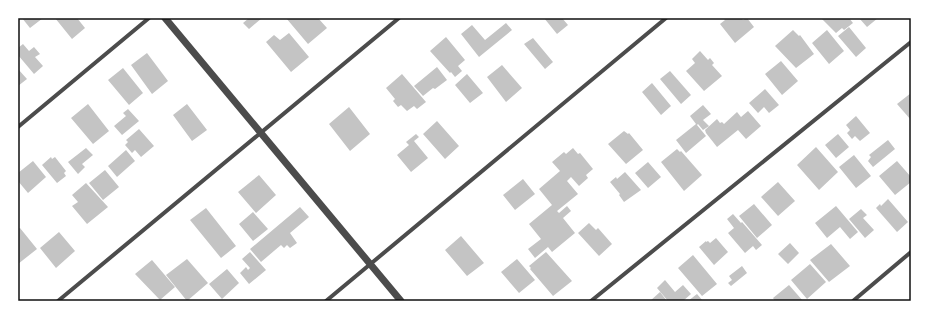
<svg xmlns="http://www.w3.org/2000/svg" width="929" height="319" viewBox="0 0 929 319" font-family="'Source Sans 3',sans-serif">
  <rect width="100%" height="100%" fill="#fff"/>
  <path fill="#c4c4c4" d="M22 18H43L30 28Z
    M55 18H77L85 28 72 39Z
    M249 18H262L249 29 243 23Z
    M286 18H318L327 28 308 44Z
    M544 18H562L568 25 557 34Z
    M723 18H741L743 20 747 18 754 27 735 43 720 24 725 20Z
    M821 18H849L853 23 844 30 842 28 836 33Z
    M859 18H878L867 27Z
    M506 23 512 30 479 57 461 34 472 25 485 40Z
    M849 27 866 48 856 57 838 36Z
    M793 30 799 36 800 35 814 54 796 68 775 46Z
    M827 30 844 51 829 64 812 43Z
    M289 33 309 57 291 72 266 42 274 35 280 40Z
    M446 37 465 60 458 66 462 71 455 77 451 72 450 73 430 51Z
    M533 38 553 62 545 69 524 44Z
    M23 44 29 51 34 47 40 54 35 57 43 66 34 74 18 55V48Z
    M700 51 708 60 710 58 714 63 712 65 722 76 704 91 686 71 695 63 692 59Z
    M147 53 168 81 152 94 131 65Z
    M781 61 798 81 782 95 765 74Z
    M502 65 522 88 506 102 487 77Z
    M437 67 447 80 435 89 433 88 423 96 414 86Z
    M123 68 143 93 129 105 108 80Z
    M18 69 27 79 18 86Z
    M670 71 691 95 681 104 660 79Z
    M402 74 426 102 417 109 414 106 407 111 401 105 398 107 393 101 395 99 386 88Z
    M467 74 483 93 470 103 455 85Z
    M652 83 671 106 661 115 642 92Z
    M765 89 779 105 769 113 764 107 758 113 749 103Z
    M911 93V120L897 104Z
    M88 104 109 131 93 144 71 118Z
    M187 104 207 130 192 141 173 115Z
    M703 105 711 114 703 120 709 126 703 130 698 124 697 125 706 136 686 153 676 140 696 124 690 116Z
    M349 107 370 134 350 151 329 124Z
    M128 109 139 121 122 135 114 126 126 116 123 113Z
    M748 111 761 126 746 139 738 130 717 147 706 133 705 130 717 119 720 123 722 122 724 124 737 112 741 117Z
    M856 116 870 133 860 141 855 136 852 139 847 133 850 130 846 125Z
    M437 121 459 146 445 159 423 134Z
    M139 129 154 146 141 157 135 150 132 153 125 145 128 142 126 140Z
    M624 131 628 134 629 133 643 150 626 164 608 144Z
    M416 134 419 137 414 141 428 158 411 172 397 155 409 145 406 142Z
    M838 134 849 147 836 158 825 145Z
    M888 140 895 149 873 167 868 161 871 157 869 155Z
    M816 147 838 172 819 190 797 165Z
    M86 148 93 155 82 164 85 167 78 174 68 162Z
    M573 148 578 154 580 153 593 169 586 175 588 178 579 186 571 177 567 181 578 194 557 211 559 213 567 206 571 211 563 218 575 233 552 252 548 247 535 258 528 249 541 239 529 224 552 205 539 189 560 171 552 162 564 152 566 154Z
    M677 149 680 152 681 151 702 175 684 191 661 162Z
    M126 150 135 161 117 177 108 166Z
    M854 155 871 176 856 188 839 167Z
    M51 157 52 159 55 157 66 171 64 173 66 176 57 183 42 165Z
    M33 161 46 177 28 193 18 181V173Z
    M897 161 911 177V182L895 195 879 176Z
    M648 162 661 177 648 188 635 173Z
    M105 170 119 187 103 200 89 183Z
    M625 172 641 190 624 202 619 195 620 194 610 182 616 177 617 179Z
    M259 175 276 195 256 213 238 192Z
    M523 179 535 194 515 210 503 195Z
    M778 182 795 201 778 216 761 197Z
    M86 183 108 207 87 224 72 206 78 202 72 195Z
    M888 199 908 222 897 232 876 208 880 204 881 206Z
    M754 204 772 225 757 238 739 216Z
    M836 206 858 232 850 239 840 227 827 238 815 223Z
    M300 207 309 217 290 233 297 243 290 248 287 245 284 248 281 245 261 262 250 249Z
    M206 208 236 246 221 258 190 220Z
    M861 209 867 215 863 218 874 230 865 238 849 219Z
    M253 212 268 229 253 241 239 224Z
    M733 214 741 223 742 222 762 245 756 250 753 246 745 253 728 233 734 228 727 219Z
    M589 223 596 230 598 228 612 244 599 256 578 233Z
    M20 228 37 249 18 264V229Z
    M59 232 75 251 56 268 40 248Z
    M461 236 484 263 467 276 445 250Z
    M716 238 728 252 714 265 699 247 706 241V242L708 241 710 243Z
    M790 243 799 253 788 264 778 254Z
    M831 244 850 266 829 282 810 260Z
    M250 252 266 270 249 284 240 273 246 267 248 270 250 268 242 259Z
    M546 252 572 281 553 296 530 269 531 268 529 266Z
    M693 255 717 284 702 296 678 268Z
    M187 259 208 283 187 301 166 275Z
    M517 259 535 280 519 293 501 272Z
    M152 260 175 287 160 300 135 274Z
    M810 264 826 282 807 299 791 280Z
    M742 266 747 273 731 286 728 283 732 280 729 276Z
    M227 269 239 283 222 299 209 284Z
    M665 280 675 292 683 285 691 294 683 301 680 300 678 301H668L657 288Z
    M789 285 803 301H775L773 298Z
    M660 292 667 301H650Z
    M697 294 703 301H688Z"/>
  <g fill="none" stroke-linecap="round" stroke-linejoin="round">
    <path stroke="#4c4c4c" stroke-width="4" d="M18 127 149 18
      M58 301 399 18
      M326 301 666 18
      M591 301 911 42
      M853 301 911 252"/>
    <path stroke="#4c4c4c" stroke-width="7" d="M165 18 401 301"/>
  </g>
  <rect width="929" height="319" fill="none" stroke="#ffffff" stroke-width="38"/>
  <rect x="19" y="19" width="891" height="281" fill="none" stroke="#111" stroke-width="1.5"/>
</svg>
